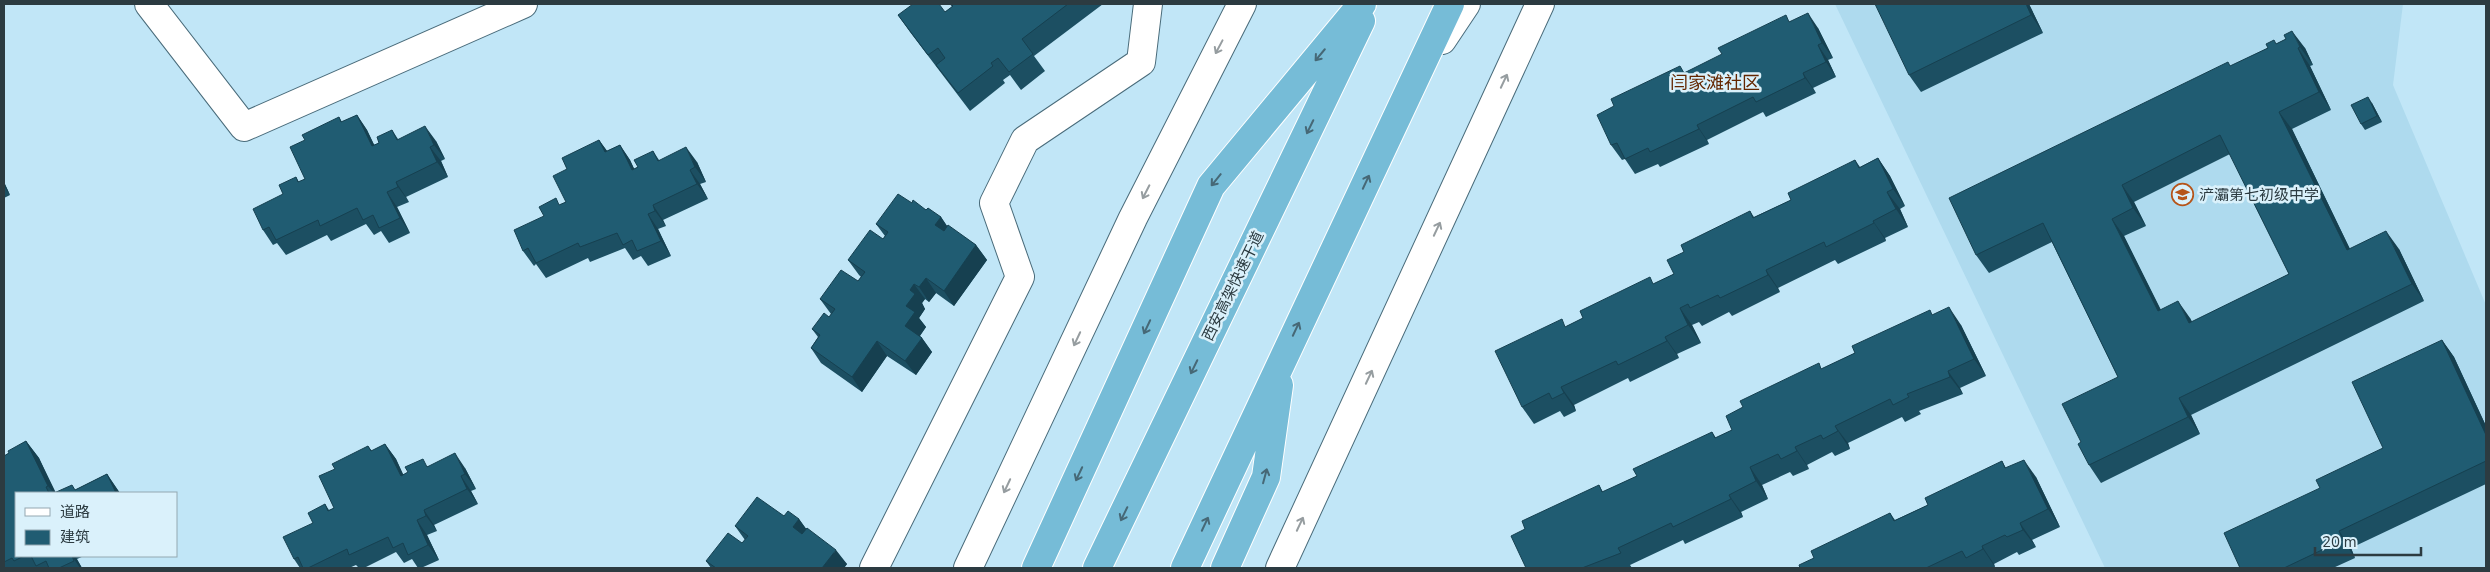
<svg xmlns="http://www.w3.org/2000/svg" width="2490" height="572" viewBox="0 0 2490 572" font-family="'Nunito Sans','Noto Sans SC',sans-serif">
  <rect width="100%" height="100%" fill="#c1e6f7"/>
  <path fill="#aedaee" d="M1835 4H2403L2393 85 2486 305V568H2105Z"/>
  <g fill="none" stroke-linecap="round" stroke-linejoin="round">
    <defs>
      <path id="minor" d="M149 4 244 127 523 4
        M874 568 1020 277 994 203 1025 140 1141 62 1148 4"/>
      <path id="secondary" d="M1442 40 1466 4
        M968 568 1133 218 1242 4
        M1280 568 1540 4"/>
      <path id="trunk" d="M1036 568 1211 186 1362 4
        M1097 568 1361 21
        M1185 568 1450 4
        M1225 568 1266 477 1279 385"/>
    </defs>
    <use href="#minor" stroke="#496b7a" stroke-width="30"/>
    <use href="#secondary" stroke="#496b7a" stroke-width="30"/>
    <use href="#trunk" stroke="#fff" stroke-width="30"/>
    <use href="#minor" stroke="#fff" stroke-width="28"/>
    <use href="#secondary" stroke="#fff" stroke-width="28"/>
    <use href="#trunk" stroke="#76bcd7" stroke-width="28"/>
  </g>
  <path fill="#1c4f62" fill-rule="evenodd" d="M950 4H1103L1034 56 1045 71 1021 90 1010 75 1003 80 1005 83 970 111 910 32 898 15 945 12 952 7Z
    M2029 4 2043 33 1921 92 1909 75Z
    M1791 21 1818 28 1833 58 1828 60 1836 77 1813 88 1816 93 1766 117 1763 112 1707 140 1709 144 1660 167 1658 164 1635 174 1625 159 1622 160 1611 145 1685 73Z
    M2286 39 2305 48 2313 65 2310 66 2331 110 2292 129 2350 249H2399L2424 301 2191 415 2200 434 2101 483 2089 465 2081 442 2118 377 2052 242 1989 273 1976 255 2231 66ZM2230 154 2289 274 2192 322 2190 318 2161 310 2124 236 2146 226 2134 202Z
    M2372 103 2382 122 2365 130 2361 124Z
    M357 115 367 130 374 145 379 143 392 130 398 139 436 141 445 159 441 161 448 177 406 197 409 202 397 207 410 233 389 243 381 231 374 235 366 224 331 241 327 235 286 255 277 243 273 245 263 230 283 194 296 177 299 182 305 179V140L339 117 342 122Z
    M599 140 607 151 620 145 630 160 634 169 638 167 653 151 659 160 697 162 706 182 700 184 708 199 663 220 666 226 658 229 671 256 648 266 641 256 633 260 625 248 590 262 588 258 546 278 536 264 534 266 523 251 544 216 560 205 566 202 567 169Z
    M1878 158 1890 176 1905 206 1900 209 1908 227 1885 238 1886 241 1838 264 1835 260 1778 288 1780 292 1732 316 1729 312 1702 326 1699 322 1692 325 1701 343 1677 354 1679 358 1630 382 1628 378 1574 405 1576 411 1564 417 1560 411 1534 424 1522 407 1567 326 1674 274 1684 252 1750 211 1754 217 1791 200 1855 160 1860 167Z
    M4 182 10 195 4 198Z
    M912 203 941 217 947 226 976 245 987 260 954 306 936 293 929 302 925 299 922 303 925 309 919 318 926 327 920 336 922 338 932 352 916 375 887 356 862 392 821 363 811 348 818 337 812 329 829 317 831 314 820 299 858 281 861 277 859 275 848 260 883 239 885 236 876 224Z
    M1933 315 1961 325 1986 376 1960 388 1963 394 1919 411 1921 414 1905 422 1902 417 1848 443 1850 449 1835 456 1832 452 1807 465 1809 469 1793 476 1790 472 1762 485 1768 499 1741 512 1743 517 1685 544 1683 540 1630 565 1632 568H1526L1599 485 1603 492 1637 476 1712 432 1716 438 1732 430 1822 369Z
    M2442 340 2454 357 2486 426V484L2351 548 2355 558 2333 568H2240L2383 448Z
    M26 441 39 458 55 493 75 490 107 474 120 493H16V556H84L77 559 82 568H4V456L9 453Z
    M385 444 396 459 403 475 428 466 465 468 476 489 471 491 478 504 434 525 437 531 427 535 439 560 421 568H418L412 559 404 563 396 552 364 568H359L356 565 349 568H300L294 559 313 523 325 504 329 510 334 508 335 469 368 446 372 451Z
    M2002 461 2006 468 2036 477 2060 527 2032 540 2036 547 2019 555 2017 552 1994 564 1995 567 1992 568H1800L1814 558 1890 513 1895 520 1928 505Z
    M784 516 799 519 806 529 847 564 844 568H711L706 561 742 543 745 540 735 526Z"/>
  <path fill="#164050" d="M2026 4H2029L2043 33 2031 15Z
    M1808 13 1818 28 1833 58 1822 43Z
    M2292 31 2305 48 2313 65 2300 47Z
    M1818 45 1828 60 1836 77 1826 62Z
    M2298 48 2310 66 2331 110 2319 92Z
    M1803 73 1813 88 1816 93 1805 78Z
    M2368 97 2372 103 2382 122 2377 116Z
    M2279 112 2292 129 2359 268 2347 250Z
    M357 115 367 130 382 161 372 146Z
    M1697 125 1707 140 1709 144 1699 129Z
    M425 126 436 141 445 159 434 145Z
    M599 140 610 155 605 152Z
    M620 145 630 160 642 185 632 170Z
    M430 147 441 161 448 177 437 162Z
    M686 147 697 162 706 182 695 167Z
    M1878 158 1890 176 1905 206 1893 189Z
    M690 170 700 184 708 199 697 184Z
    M4 182 10 195 4 186Z
    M396 182 406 197 409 202 398 187Z
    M2122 185 2134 202 2146 226 2133 208Z
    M387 192 397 207 410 233 400 218Z
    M1887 192 1900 209 1908 227 1896 209Z
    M653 205 663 220 666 226 655 211Z
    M648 214 658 229 671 256 661 241Z
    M941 217 951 232 946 240 935 225Z
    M2112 219 2124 236 2170 329 2158 311Z
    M1873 221 1885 238 1886 241 1874 223Z
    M2386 231 2399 249 2424 301 2412 284Z
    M976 245 987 260 954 306 944 291Z
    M1766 270 1778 288 1780 292 1768 275Z
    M926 278 936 293 929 302 919 287Z
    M914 284 925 299 922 303 925 309 919 318 926 327 916 341 905 326 906 306 910 290Z
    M2178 301 2190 318 2201 340 2189 323Z
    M1949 307 1961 325 1986 376 1974 359Z
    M1680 308 1692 325 1701 343 1688 325Z
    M1665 337 1677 354 1679 358 1667 341Z
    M922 338 932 352 916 375 905 361Z
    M2442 340 2454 357 2486 426V435Z
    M877 341 887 356 862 392 852 377Z
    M1948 371 1960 388 1963 394 1950 377Z
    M1561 387 1574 405 1576 411 1564 393Z
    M2179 398 2191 415 2200 434 2188 417Z
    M1835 426 1848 443 1850 449 1838 431Z
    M26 441 39 458 56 493H54L48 486Z
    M385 444 396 459 411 491 401 476Z
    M1795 447 1807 465 1809 469 1797 451Z
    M455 453 465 468 476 489 465 474Z
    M2024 460 2036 477 2060 527 2048 509Z
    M1750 467 1762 485 1768 499 1756 481Z
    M107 474 119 492 120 493H116Z
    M461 476 471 491 478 504 467 489Z
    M1729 495 1741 512 1743 517 1731 499Z
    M424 510 434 525 437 531 426 516Z
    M799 519 810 534 803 542 793 527Z
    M417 520 427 535 439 560 428 545Z
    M2020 523 2032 540 2036 547 2023 530Z
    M2339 531 2351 548 2355 558 2343 540Z
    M1982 546 1994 564 1995 567 1983 549Z
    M836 550 847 564 844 568H822Z
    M72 556H75L82 568H80Z"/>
  <path fill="#205c72" stroke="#164050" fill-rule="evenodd" d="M913 4H939L945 12 953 6 951 4H1068L1022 39 1033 54 1009 72 998 58 991 63 993 66 958 93 936 65 945 58 938 48 928 55 898 15Z
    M1875 4H2026L2031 15 1909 75Z
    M1808 13 1822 43 1818 45 1826 62 1803 73 1805 78 1756 102 1753 97 1697 125 1699 129 1650 152 1648 148 1625 159 1617 143 1611 145 1597 115 1614 106 1611 99 1680 66 1684 73 1722 54 1718 48 1786 15 1789 22Z
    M2292 31 2300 47 2298 48 2319 92 2279 112 2347 250 2386 231 2412 284 2179 398 2188 417 2089 465 2078 444 2081 442 2062 404 2118 377 2043 223 1976 255 1949 198 2228 62 2230 66 2268 48 2266 44 2274 40 2276 44 2286 39 2284 35ZM2220 135 2289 274 2189 323 2178 301 2158 311 2112 219 2133 208 2122 185Z
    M2368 97 2377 116 2361 124 2351 105Z
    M357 115 372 146 379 143 377 137 392 130 397 140 425 126 434 145 430 147 437 162 396 182 398 187 387 192 400 218 379 228 373 215 363 220 357 208 320 226 318 220 276 240 269 227 263 230 253 209 283 194 279 185 296 177 298 182 305 179 290 147 305 140 302 135 339 117 341 122Z
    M599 140 605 152 620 145 632 170 638 167 634 160 653 151 658 161 686 147 695 167 690 170 697 184 653 205 655 211 648 214 661 241 637 251 632 240 623 245 617 233 580 247 578 243 536 263 528 248 523 251 514 230 544 216 539 207 556 198 559 205 566 202 553 176 567 169 562 158Z
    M1878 158 1893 189 1887 192 1896 209 1873 221 1874 223 1826 247 1824 242 1766 270 1768 275 1720 298 1718 295 1690 308 1688 304 1680 308 1688 325 1665 337 1667 341 1618 365 1616 361 1561 387 1564 393 1552 399 1549 393 1522 407 1495 351 1562 319 1565 327 1583 318 1580 311 1650 277 1653 284 1674 274 1667 260 1684 252 1681 245 1750 211 1753 218 1791 200 1788 193 1855 160 1859 168Z
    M898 194 912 203 913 200 926 210 928 208 941 217 935 225 944 231 948 225 976 245 944 291 926 278 919 287 914 284 910 290 915 294 906 306 915 312 905 326 922 338 905 361 877 341 852 377 811 348 820 335 812 329 824 313 829 317 835 309 820 299 841 270 858 281 865 272 848 260 870 230 883 239 888 232 876 224Z
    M1949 307 1974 359 1948 371 1950 377 1907 394 1909 397 1893 405 1890 399 1835 426 1838 431 1823 439 1821 435 1795 447 1797 451 1781 459 1778 454 1750 467 1756 481 1729 495 1731 499 1673 527 1671 523 1618 548 1621 553 1582 568H1526L1511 536 1525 529 1522 521 1599 485 1602 492 1637 476 1633 469 1712 432 1715 438 1732 430 1726 416 1743 407 1740 401 1819 363 1821 369 1855 353 1852 346 1930 310 1932 315Z
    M2442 340 2486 435V461L2339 531 2343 540 2284 568H2240L2224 533 2320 488 2316 480 2383 448 2352 382Z
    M26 441 48 486 46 487 49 493H16V556H24L14 561 12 558 4 562V456L9 453 8 451Z
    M385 444 401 476 408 472 405 467 423 459 427 467 455 453 465 474 461 476 467 489 424 510 426 516 417 520 428 545 408 555 403 543 393 548 388 537 349 555 347 549 308 568H303L298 557 294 559 283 537 313 523 308 513 325 504 328 511 334 508 319 476 335 469 332 464 368 446 371 451Z
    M2024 460 2048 509 2020 523 2023 530 2007 537 2005 535 1982 546 1983 549 1966 558 1962 551 1926 568H1800L1799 565 1814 558 1811 551 1890 513 1894 521 1928 505 1925 498 2002 461 2005 468Z
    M107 474 116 493H54L72 485 75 490Z
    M757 497 784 516 788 511 799 519 793 527 802 534 807 528 836 550 822 568H716L706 561 728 533 742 543 748 536 735 526Z
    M31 556H72L74 561 59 568H49L46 561 36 566Z"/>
  <defs><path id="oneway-shaft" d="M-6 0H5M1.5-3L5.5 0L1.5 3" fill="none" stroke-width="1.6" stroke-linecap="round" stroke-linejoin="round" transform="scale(1.25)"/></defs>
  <g stroke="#969da0">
    <use href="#oneway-shaft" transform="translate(1219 47) rotate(118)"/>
    <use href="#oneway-shaft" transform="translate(1504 81) rotate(-65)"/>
    <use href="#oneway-shaft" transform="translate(1146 192) rotate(117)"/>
    <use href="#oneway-shaft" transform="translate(1437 229) rotate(-65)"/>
    <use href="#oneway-shaft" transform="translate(1077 339) rotate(115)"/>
    <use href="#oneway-shaft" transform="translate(1369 377) rotate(-65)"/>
    <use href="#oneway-shaft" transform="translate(1007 486) rotate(115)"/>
    <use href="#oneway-shaft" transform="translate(1300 524) rotate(-65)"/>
  </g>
  <g stroke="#466876">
    <use href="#oneway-shaft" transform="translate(1320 55) rotate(130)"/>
    <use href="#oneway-shaft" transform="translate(1310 127) rotate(116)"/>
    <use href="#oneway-shaft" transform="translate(1216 180) rotate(129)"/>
    <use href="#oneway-shaft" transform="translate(1366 182) rotate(-65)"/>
    <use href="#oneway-shaft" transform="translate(1147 327) rotate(115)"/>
    <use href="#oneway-shaft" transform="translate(1296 329) rotate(-65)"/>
    <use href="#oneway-shaft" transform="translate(1194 367) rotate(116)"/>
    <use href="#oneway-shaft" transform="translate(1079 474) rotate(115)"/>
    <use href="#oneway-shaft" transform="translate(1265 476) rotate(-75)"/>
    <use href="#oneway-shaft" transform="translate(1124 514) rotate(116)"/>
    <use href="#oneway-shaft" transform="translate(1205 524) rotate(-65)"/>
  </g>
  <defs>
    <symbol id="school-ring" viewBox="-11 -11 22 22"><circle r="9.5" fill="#daf1fb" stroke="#b65419" stroke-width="1.5"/><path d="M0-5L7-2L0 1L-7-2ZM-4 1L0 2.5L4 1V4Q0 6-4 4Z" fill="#b65419"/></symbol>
  </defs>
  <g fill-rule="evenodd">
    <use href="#school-ring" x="2170" y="182" width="25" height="25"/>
  </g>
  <g text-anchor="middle" stroke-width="5" stroke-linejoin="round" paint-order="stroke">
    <g font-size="15" fill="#2c3b41" stroke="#daf1fb" text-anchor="start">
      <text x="2199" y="200">浐灞第七初级中学</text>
    </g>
    <g font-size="15" fill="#2c3b41" stroke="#daf1fb">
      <text transform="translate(1233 286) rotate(-64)" y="5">西安高架快速干道</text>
    </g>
    <g font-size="18" fill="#632600" stroke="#daf1fb">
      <text x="1715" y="89">闫家滩社区</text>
    </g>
  </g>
  <rect width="2490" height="572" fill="none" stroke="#2c3b41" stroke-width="10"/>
  <rect x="15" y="492" width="162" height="65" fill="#daf1fb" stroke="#94a8b1"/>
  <rect x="25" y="508" width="25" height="8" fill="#ffffff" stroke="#94a8b1"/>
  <text x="60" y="517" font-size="15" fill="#2c3b41">道路</text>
  <rect x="25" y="530" width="25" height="15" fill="#205c72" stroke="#94a8b1"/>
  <text x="60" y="542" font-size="15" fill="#2c3b41">建筑</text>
  <path d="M2315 547v8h106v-8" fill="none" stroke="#2c3b41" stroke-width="2.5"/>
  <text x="2322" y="547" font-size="15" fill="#2c3b41" stroke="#daf1fb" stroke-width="4" paint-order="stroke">20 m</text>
</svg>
